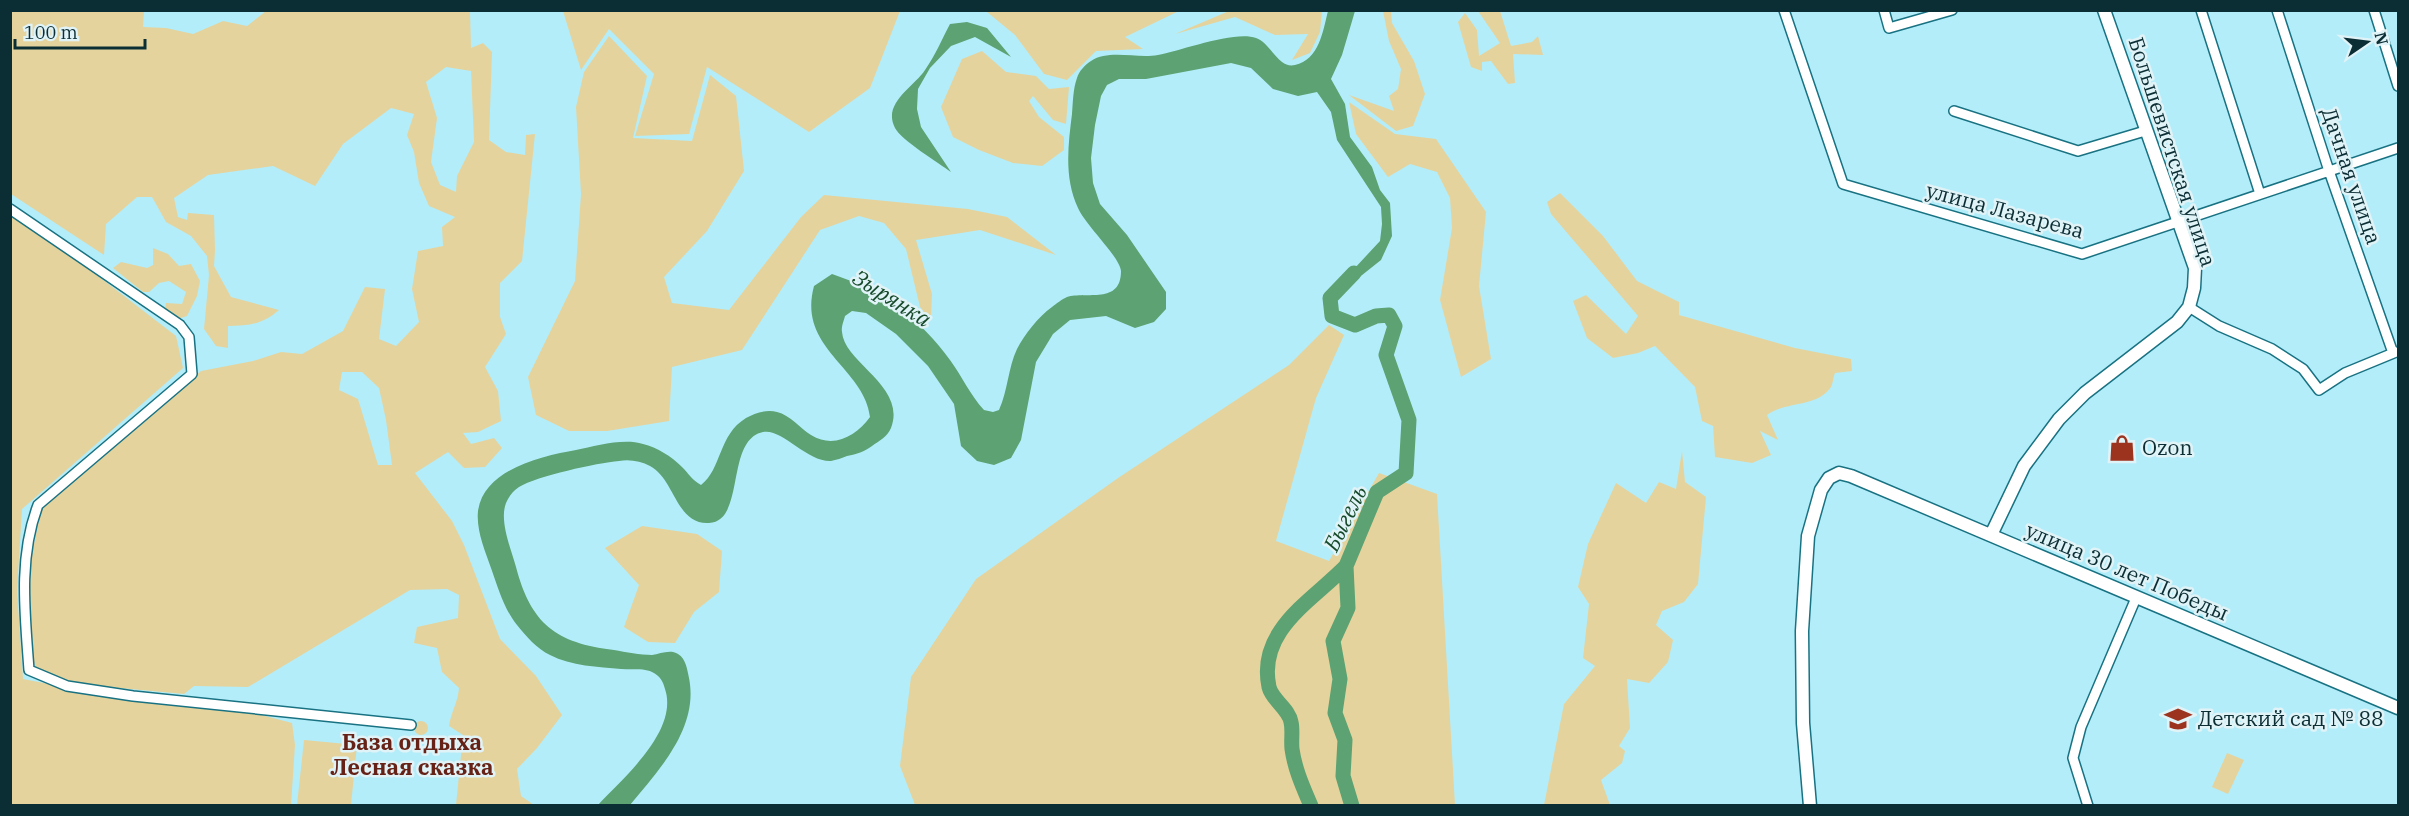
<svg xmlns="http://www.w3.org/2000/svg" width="2409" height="816" viewBox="0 0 2409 816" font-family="'IBM Plex Serif',serif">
  <rect width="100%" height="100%" fill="#b3edfa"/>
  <path fill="#e5d39d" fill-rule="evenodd" d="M10 11H144L143 27 166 28 193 34 223 21 247 26 266 11H470L471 48 483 43 492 52 489 140 506 152 525 155 526 135 535 134 522 261 500 283V317L506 334 485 367 498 391 501 421 478 432 463 433 471 444 494 438 502 448 485 467 464 468 448 452 415 473 452 521 464 545 500 639 536 676 562 715 537 748 517 769 521 796 534 805H456L463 735 449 726C451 712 458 702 459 688L442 672 437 648 414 643 417 627 458 618 459 595 447 589 410 590 248 687 194 686 184 694 76 684 35 667 29 637 28 573 42 506 201 371 253 361 281 352 302 354 343 331 365 287 385 289 379 339 396 346 419 322 412 289 418 251 443 246 442 227 455 217 429 206 419 183 414 152 407 135 414 114 391 108 343 144 315 186 273 166 208 175 174 198 178 217 187 220 188 213 214 215 215 250 214 266 231 297 279 310C263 324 249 326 228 326V348L216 346 204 329 209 275 207 256 191 236 166 222 152 197H137L106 224 104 255 11 194ZM446 67 471 71 474 142 457 176 456 192 440 185 431 162 437 118 426 82ZM342 372H362L379 388 386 420 392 465H378L358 399 339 390Z
    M563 11V10L900 11 870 88 809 132 707 67 689 134 635 136 654 74 609 29 581 70Z
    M941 11 1179 10V11L1125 37 1143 49 1096 51 1067 80 1044 74 1015 35 987 12Z
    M1229 11V10L1322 11 1320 32 1310 53 1292 60 1308 34 1275 35 1235 17 1175 34Z
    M1383 11H1391L1392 23 1414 61 1425 94 1413 126 1396 131 1349 95 1394 111 1389 96 1398 89 1401 69 1389 41Z
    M1478 11H1500L1511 46 1532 42 1538 36 1543 55 1513 54 1515 83 1508 84 1491 61 1482 62V71L1471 67 1458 22 1465 13 1477 30 1479 56 1500 43Z
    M609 36 647 76 633 138 692 141 710 75 736 96 744 171 707 231 664 277 672 303 729 310 801 217 824 195 968 209 1007 217 1056 255 980 230 916 240 932 294 931 320 920 307 906 249 884 223 859 216 820 230 742 350 672 367 669 421 607 431H569L536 415 528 377 575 281 581 194 576 107 584 72Z
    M982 51 1006 72 1036 76 1049 89 1069 87 1066 124 1053 120 1033 96 1029 101 1039 117 1064 137V150L1042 166 1013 163 979 150 953 137 941 107 962 59Z
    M1349 102 1395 134 1436 139 1486 212 1479 286 1491 359 1461 377 1440 300 1452 228 1450 198 1437 172 1410 164 1388 177 1356 134Z
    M1560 193 1603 236 1637 281 1679 302V315L1795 348 1851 359 1852 371 1835 373C1833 377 1833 384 1831 387 1817 408 1785 401 1767 415L1778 440 1760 431 1771 455 1752 463 1715 457 1713 426 1702 421 1695 387 1655 346 1638 353 1613 358 1587 338 1573 301 1586 295 1626 334 1638 316 1551 214 1547 202Z
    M10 213 37 229 176 336 183 368 22 509 17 591 23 679 137 701 254 713 292 723 295 745 291 805H11Z
    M153 248 168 254 179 266 191 264 200 281 197 296 187 316 177 319 165 310 166 303 182 304 186 292 169 281 159 283 149 292H143L113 268 121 262 147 268 153 265Z
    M1329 325 1344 335 1316 398 1276 541 1329 561 1379 473 1437 494 1455 805H915L900 766 911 677 976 579 1118 478 1289 365Z
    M1682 451 1685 482 1706 497 1698 584 1684 602 1662 611 1656 625 1673 640 1668 662 1649 683 1627 679 1630 728 1619 746 1625 751 1622 763 1601 780 1610 805H1544L1564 704 1595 666 1583 658 1589 604 1578 587 1588 544 1616 483 1646 503 1659 482 1676 489Z
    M642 526 697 534 722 551 719 592 694 612 675 643 648 642 624 627 639 585 605 548Z
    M414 728a7 7 0 1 1 14 0a7 7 0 1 1-14 0Z
    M304 740 357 745 351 805H297Z
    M2227 753 2244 760 2228 794 2212 787Z"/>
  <path fill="#5ca272" d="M1328 11H1355L1342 55 1331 79 1345 104 1350 137 1372 167 1380 190 1390 203 1392 236 1381 260 1342 291 1340 284 1380 241 1382 224 1381 207 1337 140 1331 112 1317 92 1298 96 1273 89 1251 68 1231 63 1146 79H1119L1107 85 1101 96 1095 125 1091 158 1093 183 1100 204 1127 235 1166 292V309L1154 322 1135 328 1106 316 1070 320 1053 334 1036 362 1021 440 1011 458 994 465 977 461 961 446 954 404 928 366 896 334 866 313 852 311 845 316C844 320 841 327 842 332 844 363 907 386 891 428 888 436 879 441 872 446 864 452 857 454 847 456 842 458 836 460 831 461 807 462 782 428 763 432 725 440 746 521 709 523 676 525 675 479 650 466 641 461 629 459 619 461 597 463 537 476 519 487 513 491 509 496 506 503 499 521 511 549 516 567 531 624 556 643 614 650 626 652 640 655 652 655 660 654 670 649 678 654 686 659 687 669 689 678 699 728 659 770 630 805H598C623 778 679 731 665 689 663 681 660 676 652 672 644 668 631 670 621 669 599 667 571 666 550 655 537 649 526 636 517 625 504 609 498 588 491 568 485 551 476 530 478 511 484 469 542 456 576 450 596 446 623 438 643 444 657 447 672 457 682 467 689 474 692 480 701 485 722 469 718 435 746 418 755 413 767 409 777 412 790 415 800 428 811 435 834 449 856 436 870 417 864 367 797 349 814 286L832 274C880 290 921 319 950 360 962 376 970 395 984 410L993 412 999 410C1008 390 1008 368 1017 349 1025 334 1038 317 1052 307 1056 304 1062 299 1067 297 1086 291 1121 305 1121 271 1120 257 1086 226 1078 208 1064 178 1068 146 1072 114 1073 102 1073 89 1077 78 1079 71 1085 65 1091 61 1109 49 1137 59 1158 55 1180 51 1235 30 1256 38 1267 42 1273 55 1282 62 1286 65 1290 66 1295 65 1319 60 1323 31 1328 11Z
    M967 22 987 28 1011 57 975 37 951 46 930 68 918 89 917 109 921 127 951 172C939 163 901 140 895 128 882 103 914 87 925 70 935 56 942 39 950 24Z"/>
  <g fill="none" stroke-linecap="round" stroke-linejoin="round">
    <path stroke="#5ca272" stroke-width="15" d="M1311 806C1303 787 1295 770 1292 749 1291 740 1293 730 1291 722 1289 709 1272 700 1269 687 1257 630 1312 601 1346 566
      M1352 806 1343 776 1345 740 1335 713 1340 679 1333 641 1348 608 1346 566 1377 492 1406 473 1409 420 1386 355 1395 326 1389 315 1376 316 1355 325 1332 316 1330 298 1354 273"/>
    <defs>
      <path id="minor" d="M1784 10 1843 184 2082 254 2398 148
        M1884 10 1889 28 1952 10
        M2201 10 2260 194
        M2277 10 2329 171 2393 353
        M2374 10 2398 86
        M1954 111 2078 151 2145 131
        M10 209 180 325 189 337 192 374 38 505C18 558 25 614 29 670L67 686 133 696 411 725
        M2189 307 2219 326 2272 349 2303 369 2319 390 2345 373 2396 352
        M2088 806 2073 758 2081 727 2136 598"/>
      <path id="tertiary" d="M1991 535 2024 466 2059 419 2085 393 2177 322 2189 307 2194 288 2195 268 2104 10
        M1810 806 1803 723 1802 631 1808 536 1821 490 1829 478 1839 473 1851 476 2398 708"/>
    </defs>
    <use href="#minor" stroke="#197282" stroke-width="12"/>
    <use href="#tertiary" stroke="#197282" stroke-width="15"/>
    <use href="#minor" stroke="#fff" stroke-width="9"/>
    <use href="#tertiary" stroke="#fff" stroke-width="12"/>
  </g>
  <defs>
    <symbol id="shop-bare" viewBox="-9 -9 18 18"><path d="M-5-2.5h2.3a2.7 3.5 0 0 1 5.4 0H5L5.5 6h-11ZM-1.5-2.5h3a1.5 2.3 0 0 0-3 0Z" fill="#9c331f" stroke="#e0f3f7" stroke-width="2.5" paint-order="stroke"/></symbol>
    <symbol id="school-bare" viewBox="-9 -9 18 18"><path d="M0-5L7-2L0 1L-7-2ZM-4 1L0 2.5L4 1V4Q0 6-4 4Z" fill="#9c331f" stroke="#e0f3f7" stroke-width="2.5" paint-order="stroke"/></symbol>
  </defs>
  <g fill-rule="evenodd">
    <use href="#shop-bare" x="2103" y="429" width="38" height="38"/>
    <use href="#school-bare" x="2159" y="700" width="38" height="38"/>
  </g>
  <g text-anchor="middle" stroke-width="5" stroke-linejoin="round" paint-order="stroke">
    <g font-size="21" fill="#0b2e35" stroke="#e0f3f7">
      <text transform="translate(2172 152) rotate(72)" y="7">Большевистская улица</text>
      <text transform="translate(2351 176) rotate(71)" y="7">Дачная улица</text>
      <text transform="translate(2005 211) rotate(15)" y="7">улица Лазарева</text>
      <text transform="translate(2127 572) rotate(23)" y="7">улица 30 лет Победы</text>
    </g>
    <g font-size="21" fill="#0b2e35" stroke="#e0f3f7" text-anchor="start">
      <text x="2142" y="455">Ozon</text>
      <text x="2198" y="726">Детский сад № 88</text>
    </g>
    <g font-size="22" font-style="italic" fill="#164a2a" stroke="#e0f3f7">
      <text transform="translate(892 298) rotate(32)" y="8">Зырянка</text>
      <text transform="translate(1345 518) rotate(-64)" y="8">Быгель</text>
    </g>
    <g font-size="22" font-weight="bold" fill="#662216" stroke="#e0f3f7">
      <text x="412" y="750">База отдыха<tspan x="412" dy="25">Лесная сказка</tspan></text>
    </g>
  </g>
  <rect width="2409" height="816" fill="none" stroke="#0b2e35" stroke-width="24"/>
  <g transform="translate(2367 42) rotate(76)" stroke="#e0f3f7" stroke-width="4.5" paint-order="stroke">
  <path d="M0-4.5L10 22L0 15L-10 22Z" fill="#0b2e35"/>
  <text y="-9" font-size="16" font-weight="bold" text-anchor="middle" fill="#0b2e35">N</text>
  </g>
  <path d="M15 39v9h130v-9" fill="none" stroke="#0b2e35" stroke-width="3"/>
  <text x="24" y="39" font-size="18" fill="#0b2e35" stroke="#e0f3f7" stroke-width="4.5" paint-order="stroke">100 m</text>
</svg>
